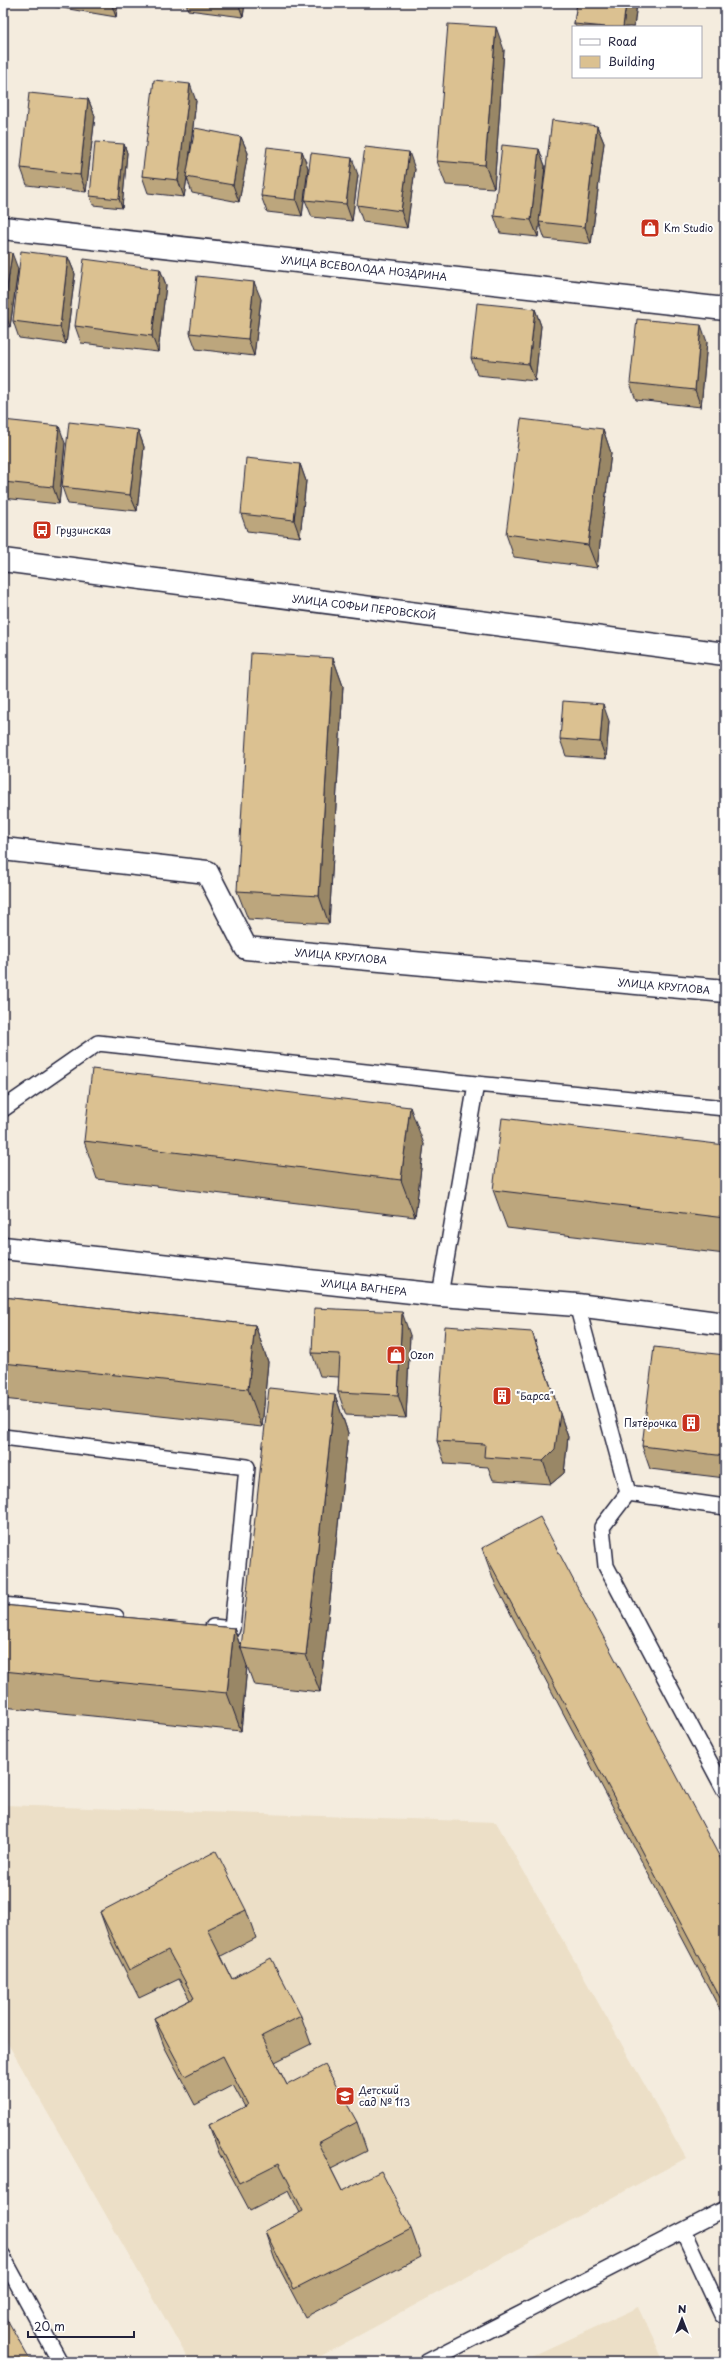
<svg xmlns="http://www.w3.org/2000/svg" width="728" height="2365" viewBox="0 0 728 2365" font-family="'Playpen Sans',sans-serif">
  <rect width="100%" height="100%" fill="#f4ecde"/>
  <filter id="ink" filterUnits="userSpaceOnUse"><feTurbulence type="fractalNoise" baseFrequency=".025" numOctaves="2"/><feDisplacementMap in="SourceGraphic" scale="8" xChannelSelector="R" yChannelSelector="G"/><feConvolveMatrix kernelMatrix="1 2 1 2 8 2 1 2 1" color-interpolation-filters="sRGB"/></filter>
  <g filter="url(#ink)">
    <path fill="#ecdfc7" d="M4 1805 496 1822 686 2158 310 2362H190L3 2035Z
      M639 2307 664 2362H520Z"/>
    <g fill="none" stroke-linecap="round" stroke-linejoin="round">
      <defs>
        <path id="service" d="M3 1109 98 1043 476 1084
          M440 1295 476 1084 725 1108
          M577 1305 628 1493
          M3 1437 247 1467 232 1629 213 1627
          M628 1493 602 1527 606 1566 725 1791
          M628 1493 725 1507
          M3 1605 116 1617
          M683 2231 722 2315 725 2314
          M3 2257 60 2362
          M427 2362 725 2209"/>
        <path id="minor" d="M3 849 207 872 246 948 725 991
          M3 1248 440 1295 577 1305 725 1324"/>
        <path id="secondary" d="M3 228 725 309
          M3 560 725 654"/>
      </defs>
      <use href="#service" stroke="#22223b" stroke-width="18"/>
      <use href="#minor" stroke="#22223b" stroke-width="25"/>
      <use href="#secondary" stroke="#22223b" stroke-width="25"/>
      <use href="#service" stroke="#fff" stroke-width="15"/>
      <use href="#minor" stroke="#fff" stroke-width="22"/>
      <use href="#secondary" stroke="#fff" stroke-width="22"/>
    </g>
    <path fill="#bca67d" stroke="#22223b" d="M50 3H118L116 17 51 6Z
      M186 3H245L243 17 188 10Z
      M577 3H637L634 27H576L574 24Z
      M504 50 494 188 446 185 437 161Z
      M88 99 95 116 86 192 27 185 21 168Z
      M196 101 189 161 241 137 248 153 239 202 192 193 187 178 184 197 148 193 142 176Z
      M597 126 604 143 591 244 545 239 539 222Z
      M124 144 127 153 122 208 93 205 90 196Z
      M539 149 545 166 538 237 500 233 494 216Z
      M302 151 308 168 302 216 267 212 261 196Z
      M415 169 407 228 363 222 357 205Z
      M358 175 352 221 312 217 305 200Z
      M3 251 18 269 10 327 3 326Z
      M68 257 75 274 66 344 19 338 13 321Z
      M160 269 166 285 158 352 81 343 75 326Z
      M261 299 254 356 196 349 190 333Z
      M535 309 541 326 535 381 477 375 471 358Z
      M707 342 701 407 636 400 630 383Z
      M3 420 65 443 59 504 3 498Z
      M603 429 611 453 597 568 514 557 506 534Z
      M138 430 144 447 137 511 68 504 62 487Z
      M300 464 306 481 300 537 247 531 241 514Z
      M333 658 343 686 329 924 248 919 237 891Z
      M609 721 606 759 566 756 560 739Z
      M84 1141 424 1144 415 1217 97 1179Z
      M725 1145V1254L507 1228 493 1190Z
      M3 1297 255 1325 268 1362 262 1427 3 1399Z
      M532 1332 568 1437 564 1473 551 1484 493 1480 488 1467 445 1464 437 1441Z
      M410 1335 406 1418 346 1415 338 1392 339 1377 320 1376 312 1353Z
      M725 1355V1478L650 1469 642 1446Z
      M335 1395 348 1433 320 1692 254 1685 247 1666 241 1731 3 1707V1605L234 1628 241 1648Z
      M482 1548 725 1867V2019L496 1586Z
      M246 1910 256 1938 221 1956 232 1979 301 2016 311 2044 275 2062 287 2085 357 2122 367 2151 331 2169 342 2191 411 2229 421 2257 305 2317 275 2260 265 2231 300 2213 289 2191 250 2211 219 2153 209 2125 245 2107 233 2085 195 2105 164 2046 154 2018 190 2000 179 1979 139 1998 110 1940 100 1912Z"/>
    <path fill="#998766" stroke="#22223b" d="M111 3H118L116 17Z
      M238 3H245L243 17Z
      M626 3H637L634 27H623Z
      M496 27 504 50 494 188 485 165Z
      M190 84 196 101 187 177H186L187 178 184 197 178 180Z
      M88 99 95 116 86 192 80 175Z
      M597 126 604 143 591 244 585 227Z
      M241 137 248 153 239 202 233 185Z
      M124 144 127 153 122 208 119 199Z
      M539 149 545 166 538 237 531 220Z
      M302 151 308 168 302 216 296 200Z
      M409 152 415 169 407 228 401 211Z
      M352 158 358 175 352 221 346 204Z
      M12 253 18 269 10 327 4 310Z
      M68 257 75 274 66 344 60 327Z
      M160 269 166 285 158 352 152 336Z
      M254 282 261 299 254 356 248 339Z
      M535 309 541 326 535 381 529 364Z
      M701 325 707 342 701 407 695 390Z
      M59 426 65 443 59 504 53 487Z
      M603 429 611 453 597 568 588 545Z
      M138 430 144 447 137 511 130 495Z
      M300 464 306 481 300 537 294 520Z
      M333 658 343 686 329 924 319 896Z
      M603 704 609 721 606 759 600 742Z
      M410 1107 424 1144 415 1217 401 1180Z
      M402 1312 410 1335 406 1418 398 1395Z
      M255 1325 268 1362 262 1427 248 1389Z
      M532 1332 568 1437 564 1473 551 1484 543 1461Z
      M335 1395 348 1433 320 1692 306 1655Z
      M234 1628 247 1666 241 1731 227 1693Z"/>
    <path fill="#dbc191" stroke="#22223b" d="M577 3H626L623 27H606L574 24Z
      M448 24 496 27 485 165 437 161Z
      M154 80 190 84 178 180 142 176Z
      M29 93 88 99 80 175 21 168Z
      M552 120 597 126 585 227 539 222Z
      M195 128 241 137 233 185 186 177Z
      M95 142 124 144 119 199 90 196Z
      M502 145 539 149 531 220 494 216Z
      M267 147 302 151 296 200 261 196Z
      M365 147 409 152 401 211 357 205Z
      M311 153 352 158 346 204 305 200Z
      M3 251 12 253 4 310H3Z
      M21 251 68 257 60 327 13 321Z
      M84 259 160 269 152 336 75 326Z
      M197 276 254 282 248 339 190 333Z
      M477 303 535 309 529 364 471 358Z
      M637 319 701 325 695 390 630 383Z
      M521 419 603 429 588 545 506 534Z
      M3 420 59 426 53 487 3 482Z
      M69 422 138 430 130 495 62 487Z
      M246 458 300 464 294 520 241 514Z
      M251 653 333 658 319 896 237 891Z
      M563 701 603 704 600 742 560 739Z
      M92 1069 410 1107 401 1180 84 1141Z
      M502 1118 725 1145V1218L493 1190Z
      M3 1297 255 1325 248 1389 3 1363Z
      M314 1308 402 1312 398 1395 338 1392 340 1354 312 1353Z
      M445 1326 532 1332 560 1414 555 1449 543 1461 484 1457 485 1444 437 1441Z
      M654 1347 725 1355V1456L642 1446Z
      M269 1388 335 1395 306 1655 241 1648Z
      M540 1517 725 1867V2007L482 1548Z
      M3 1605 234 1628 227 1693 3 1671Z
      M216 1851 246 1910 207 1929 232 1979 271 1958 301 2016 262 2036 287 2085 325 2065 357 2122 318 2143 342 2191 381 2171 411 2229 294 2289 265 2231 303 2211 279 2163 239 2183 209 2125 248 2105 223 2056 185 2076 154 2018 194 1998 168 1950 129 1970 100 1912Z
      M3 2312 31 2362H3Z"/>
  </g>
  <defs>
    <symbol id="shop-square" viewBox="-11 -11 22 22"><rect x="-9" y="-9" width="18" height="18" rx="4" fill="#c8321e" stroke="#fff"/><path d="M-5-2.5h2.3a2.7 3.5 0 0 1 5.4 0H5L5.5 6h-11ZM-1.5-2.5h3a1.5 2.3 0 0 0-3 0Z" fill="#fff"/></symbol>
    <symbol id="bus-square" viewBox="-11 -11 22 22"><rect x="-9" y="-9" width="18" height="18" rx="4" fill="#c8321e" stroke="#fff"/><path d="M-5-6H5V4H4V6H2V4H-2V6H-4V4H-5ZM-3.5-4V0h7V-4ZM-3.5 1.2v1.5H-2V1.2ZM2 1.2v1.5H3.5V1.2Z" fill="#fff"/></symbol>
    <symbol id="building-square" viewBox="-11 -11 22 22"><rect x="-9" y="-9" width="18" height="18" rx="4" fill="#c8321e" stroke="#fff"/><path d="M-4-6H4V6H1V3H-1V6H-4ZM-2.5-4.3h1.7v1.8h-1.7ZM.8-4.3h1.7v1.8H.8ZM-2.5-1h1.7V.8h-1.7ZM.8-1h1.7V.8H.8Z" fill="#fff"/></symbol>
    <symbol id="school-square" viewBox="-11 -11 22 22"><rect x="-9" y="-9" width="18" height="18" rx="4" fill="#c8321e" stroke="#fff"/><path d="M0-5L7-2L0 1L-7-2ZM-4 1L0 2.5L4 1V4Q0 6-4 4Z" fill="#fff"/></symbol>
  </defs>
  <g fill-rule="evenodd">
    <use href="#shop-square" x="639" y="217" width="22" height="22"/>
    <use href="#bus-square" x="31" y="519" width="22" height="22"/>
    <use href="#shop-square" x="385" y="1344" width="22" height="22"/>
    <use href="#building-square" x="491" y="1385" width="22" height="22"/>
    <use href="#building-square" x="680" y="1412" width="22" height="22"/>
    <use href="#school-square" x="334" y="2085" width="22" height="22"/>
  </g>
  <g text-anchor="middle" stroke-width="4" stroke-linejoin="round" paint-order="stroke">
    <g font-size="10" fill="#22223b" stroke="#fff" text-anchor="start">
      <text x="664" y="232">Кm Studio</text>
      <text x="56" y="534">Грузинская</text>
      <text x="410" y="1359">Ozon</text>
      <text x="516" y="1400">"Барса"</text>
      <text x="677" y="1427" text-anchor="end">Пятёрочка</text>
      <text x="359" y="2094">Детский<tspan x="359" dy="12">сад № 113</tspan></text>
    </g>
    <g font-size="10" fill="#22223b" stroke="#fff">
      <text transform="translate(364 268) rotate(6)" y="4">УЛИЦА ВСЕВОЛОДА НОЗДРИНА</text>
      <text transform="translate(364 607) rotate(7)" y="4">УЛИЦА СОФЬИ ПЕРОВСКОЙ</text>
      <text transform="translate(341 956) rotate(5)" y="4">УЛИЦА КРУГЛОВА</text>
      <text transform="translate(664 986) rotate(5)" y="4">УЛИЦА КРУГЛОВА</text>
      <text transform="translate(364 1287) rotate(6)" y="4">УЛИЦА ВАГНЕРА</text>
    </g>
  </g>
  <rect width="728" height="2365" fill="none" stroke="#fff" stroke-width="16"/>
  <rect x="8" y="8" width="712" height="2349" fill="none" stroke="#22223b" stroke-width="1.5" filter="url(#ink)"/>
  <rect x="572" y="26" width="130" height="52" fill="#ffffff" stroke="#a7a7b1"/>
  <rect x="580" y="39" width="20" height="6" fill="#ffffff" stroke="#a7a7b1"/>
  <text x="608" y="46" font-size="12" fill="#22223b">Road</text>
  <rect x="580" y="56" width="20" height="12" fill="#dbc191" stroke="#a7a7b1"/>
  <text x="608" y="66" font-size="12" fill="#22223b">Building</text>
  <g transform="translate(682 2319)" stroke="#ffffff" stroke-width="3" paint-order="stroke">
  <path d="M0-3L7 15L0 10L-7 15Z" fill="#22223b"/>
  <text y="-6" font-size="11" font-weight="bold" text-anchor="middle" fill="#22223b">N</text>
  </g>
  <path d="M28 2331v6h106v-6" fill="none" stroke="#22223b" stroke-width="2"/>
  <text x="34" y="2331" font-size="12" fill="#22223b" stroke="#ffffff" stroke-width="3" paint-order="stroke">20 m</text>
</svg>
